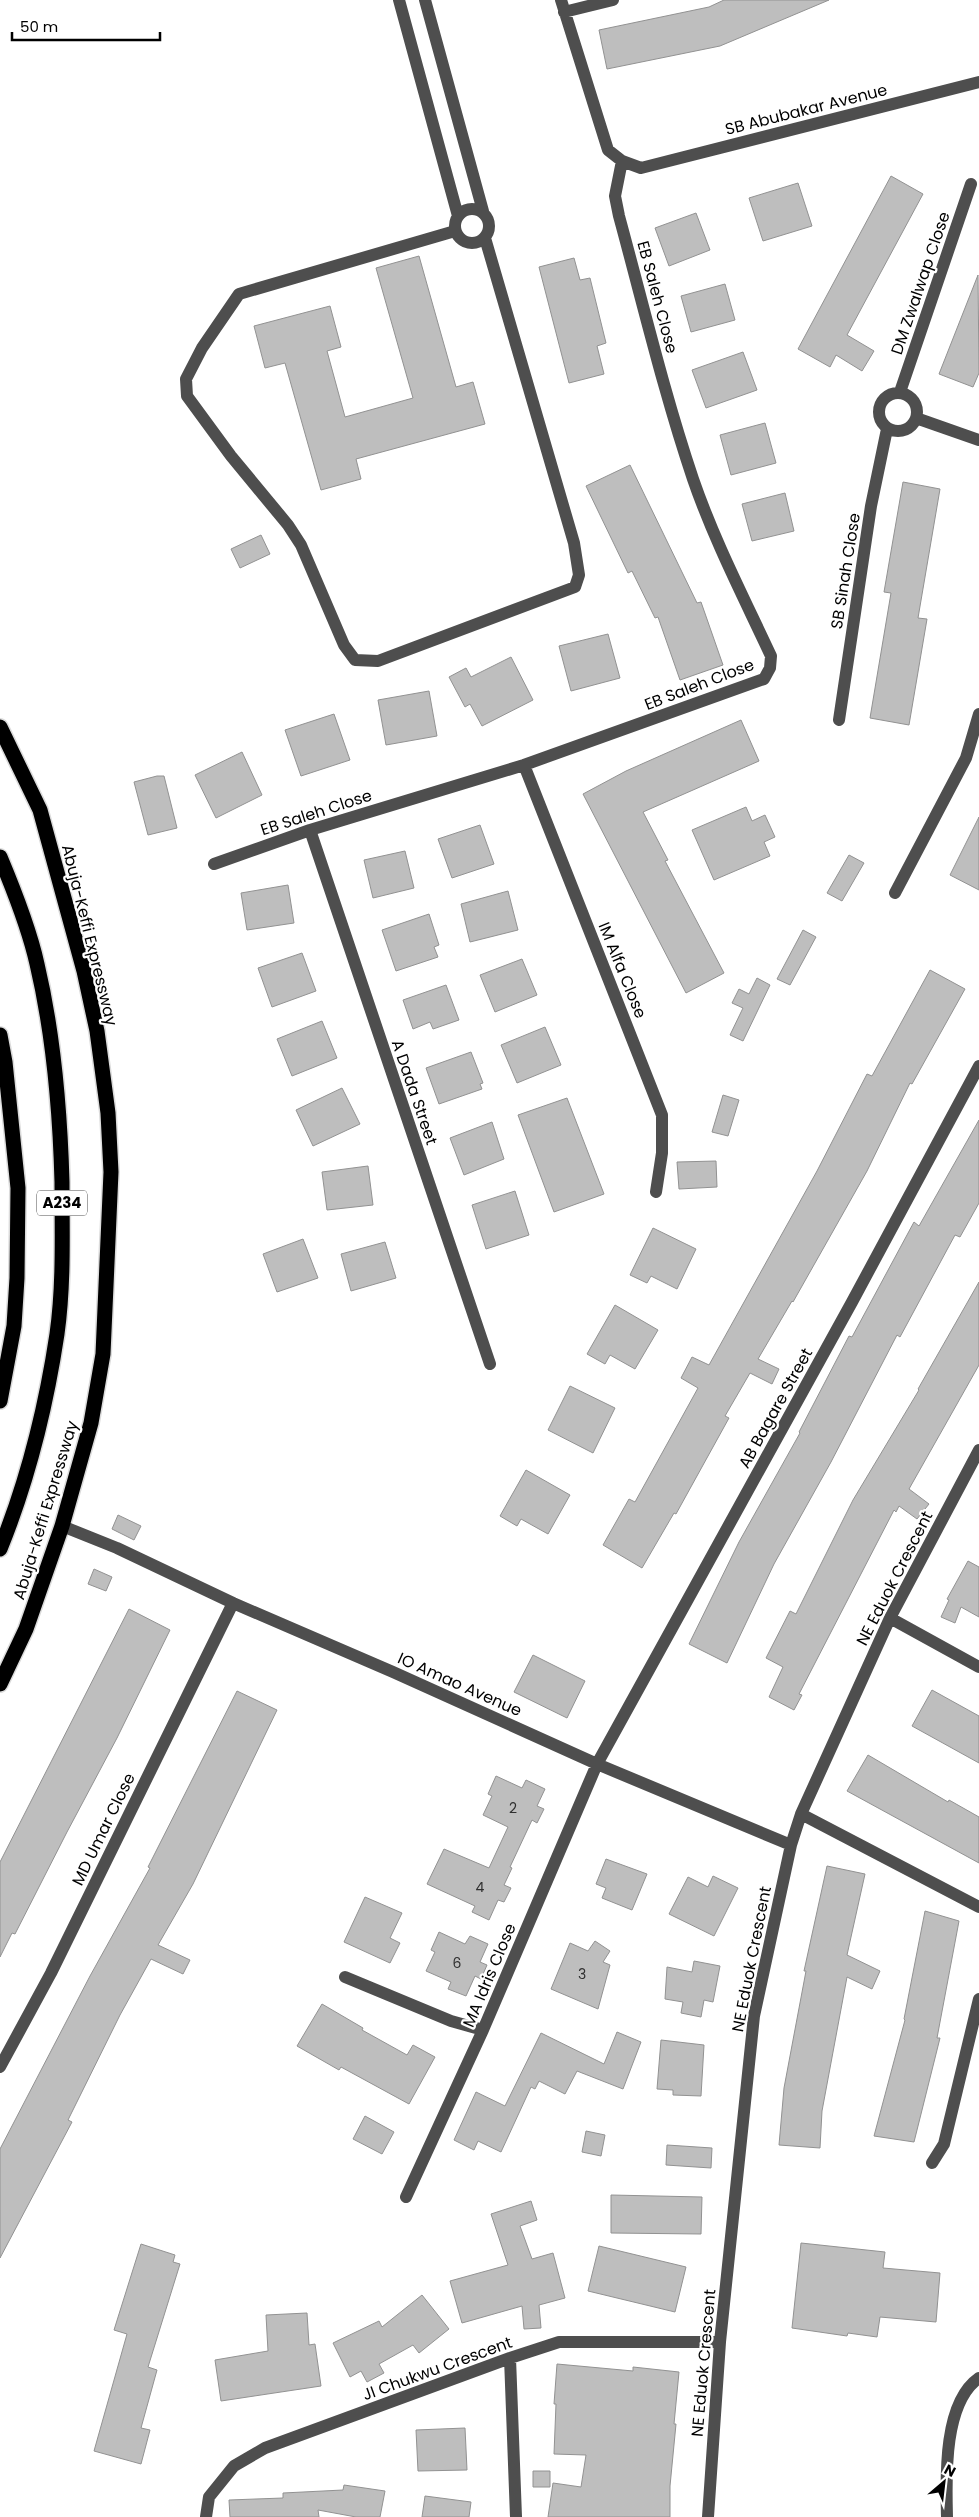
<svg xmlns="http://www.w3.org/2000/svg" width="979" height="2517" viewBox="0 0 979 2517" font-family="Poppins,sans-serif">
  <rect width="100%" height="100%" fill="#fff"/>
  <path fill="#bebebe" stroke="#929292" d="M724 0H829L720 46 607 69 599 30 709 7Z
    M891 176 923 194 847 335 874 351 862 371 836 355 830 367 798 349Z
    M798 183 812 226 763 241 749 198Z
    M696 213 710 250 669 266 655 228Z
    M419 256 456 387 473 382 485 424 356 459 361 479 321 490 285 363 265 368 254 326 330 306 341 347 327 351 345 417 413 398 376 268Z
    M574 258 580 280 590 278 606 343 597 346 604 374 569 383 539 267Z
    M978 275 979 373 973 387 939 374Z
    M725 284 735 320 691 332 681 296Z
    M743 352 757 390 706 408 692 370Z
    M765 423 776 463 731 475 720 435Z
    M630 465 697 603 701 602 723 665 680 680 658 617 655 618 632 571 628 573 586 486Z
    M903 482 940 489 918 618 927 619 909 725 870 718 891 593 884 592Z
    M785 493 794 531 752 541 742 504Z
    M261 535 270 554 240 568 231 549Z
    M608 634 620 678 571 691 559 646Z
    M511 657 533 700 482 726 470 704 465 707 449 677 466 668 471 677Z
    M429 691 437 736 386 745 378 700Z
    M334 714 350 760 301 776 285 730Z
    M741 720 759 761 643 812 668 860 665 861 724 973 686 993 583 794 626 771Z
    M242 752 262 795 216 818 195 775Z
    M157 776H164L177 828 148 835 134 782Z
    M746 807 752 821 765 815 775 837 764 842 770 856 714 880 692 830Z
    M979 817V890L950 875Z
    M480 825 494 864 452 878 438 839Z
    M405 851 414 888 373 898 364 860Z
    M849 855 864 863 842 901 827 893Z
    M288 885 294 923 247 930 241 893Z
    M508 891 518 930 470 942 461 904Z
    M429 914 439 945 434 947 438 957 396 971 382 930Z
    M803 930 816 937 790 985 777 979Z
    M302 953 316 991 272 1007 258 968Z
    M522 959 537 995 495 1012 480 975Z
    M930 970 965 989 912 1084 910 1083 867 1171 793 1302 792 1301 758 1359 779 1369 772 1384 750 1373 725 1416 729 1418 676 1514 674 1513 642 1568 603 1545 629 1499 635 1502 698 1388 681 1378 692 1357 709 1365 817 1171 867 1074 872 1076Z
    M757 978 770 985 743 1041 730 1035 743 1008 732 1003 739 989 749 994Z
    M446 985 459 1020 433 1029 430 1022 413 1029 403 1000Z
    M322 1021 337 1058 292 1076 277 1039Z
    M545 1027 561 1065 517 1083 501 1045Z
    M471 1052 483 1083 480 1084 482 1089 439 1104 426 1068Z
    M342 1088 360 1124 313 1146 296 1110Z
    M723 1095 739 1100 728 1136 712 1132Z
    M567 1098 604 1194 554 1212 518 1115Z
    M979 1120V1203L960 1237 955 1235 900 1337 897 1335 831 1462 774 1564 727 1663 689 1644 739 1542 800 1433 799 1432 849 1336 852 1337 914 1222 919 1226Z
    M492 1122 504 1159 464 1175 450 1138Z
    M716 1161 717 1187 679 1189 677 1162Z
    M368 1166 373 1205 327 1210 322 1172Z
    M515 1191 529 1235 486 1249 472 1205Z
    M653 1228 696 1249 677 1289 651 1276 647 1283 630 1275Z
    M303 1239 318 1278 277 1292 263 1254Z
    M385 1242 396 1278 351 1291 341 1254Z
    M979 1282V1365L909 1489 929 1504 917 1519 899 1506 896 1512 894 1510 799 1694 802 1695 794 1710 769 1697 783 1667 766 1658 790 1611 796 1614 853 1500 919 1390 918 1389Z
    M615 1305 658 1330 635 1369 610 1355 605 1364 587 1354Z
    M570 1386 615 1408 593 1453 548 1430Z
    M526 1470 570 1495 548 1534 521 1519 517 1526 500 1516Z
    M118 1515 141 1526 134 1540 112 1529Z
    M968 1561 979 1567V1617L961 1607 955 1623 941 1617 949 1600 947 1599Z
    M94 1569 112 1577 106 1591 88 1584Z
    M129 1609 170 1630 117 1738 67 1832 15 1934 12 1933 0 1957V1862Z
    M533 1655 585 1681 567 1718 514 1692Z
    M932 1690 979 1716V1763L912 1726Z
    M237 1691 277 1710 193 1884 158 1945 190 1960 183 1974 151 1959 120 2015 68 2120 72 2122 0 2258V2149L90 1976 150 1868 148 1867Z
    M868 1755 948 1802 949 1800 979 1817V1863L847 1791Z
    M496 1776 522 1788 526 1780 545 1789 537 1806 544 1809 537 1823 532 1820 510 1867 512 1868 504 1885 511 1888 504 1902 498 1900 489 1920 472 1912 475 1906 427 1884 444 1849 489 1868 508 1827 483 1815 492 1796 488 1794Z
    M606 1859 647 1874 632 1910 602 1898 606 1888 596 1884Z
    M827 1866 865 1874 847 1955 880 1971 872 1989 847 1977 822 2111 820 2148 779 2145 784 2088 806 1971H804Z
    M713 1876 738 1888 714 1936 669 1914 688 1877 708 1887Z
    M365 1897 402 1913 390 1938 400 1943 390 1963 344 1942Z
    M925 1911 959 1921 937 2038H940L914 2142 874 2136 905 2020 904 2019Z
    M439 1932 465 1944 470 1936 488 1944 480 1962 487 1965 481 1979 475 1976 466 1996 448 1989 451 1982 426 1971 435 1952 431 1950Z
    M595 1941 610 1951 603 1962 610 1965 598 2009 551 1989 570 1943 588 1951Z
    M694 1961 720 1966 713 2002 704 2000 701 2017 681 2013 683 2002 665 1999 667 1967 692 1972Z
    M322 2004 363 2028 362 2030 407 2055 413 2045 435 2057 409 2104 341 2067 339 2070 297 2046Z
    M617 2032 641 2042 623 2089 577 2071 565 2094 539 2081 535 2089 531 2087 501 2152 478 2141 474 2150 454 2140 476 2092 505 2106 541 2033 604 2064Z
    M661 2040 704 2045 701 2096 673 2095V2090L657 2089Z
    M365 2116 394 2132 382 2154 353 2139Z
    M586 2131 605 2135 601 2156 582 2152Z
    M667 2145 712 2148 711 2168 666 2165Z
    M611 2195 702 2197 701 2234 611 2233Z
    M531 2201 537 2220 520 2226 532 2259 553 2253 565 2298 539 2305 541 2328 524 2329 522 2306 462 2323 450 2281 508 2265 491 2214Z
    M801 2243 885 2252 883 2268 940 2273 936 2322 880 2317 877 2337 848 2333 847 2336 792 2328Z
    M141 2244 175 2255 173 2262 180 2264 148 2367 157 2370 141 2428 150 2430 141 2464 94 2451 127 2334 114 2330Z
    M599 2246 686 2267 675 2312 588 2291Z
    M422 2295 449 2329 419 2353 413 2345 379 2364 384 2373 367 2382 361 2371 350 2377 333 2343 379 2321 382 2327Z
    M307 2313 309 2345 315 2344 321 2386 221 2401 215 2360 268 2351 266 2315Z
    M557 2364 633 2371V2367L679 2372 674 2424H676L670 2486V2517H548L553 2483 581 2487 586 2455 554 2454 556 2404H554Z
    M465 2428 467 2470 418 2471 416 2430Z
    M533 2471H550V2487H533Z
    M344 2485 385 2491 380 2517H356L318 2510 319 2517H230L229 2500 283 2498V2493L343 2490Z
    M425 2496 471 2502 469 2517H422Z"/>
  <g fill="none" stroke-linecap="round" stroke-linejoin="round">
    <defs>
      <path id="highway" d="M0 727 40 810 84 971 97 1031 108 1113 111 1172 103 1354 91 1423 62 1526 26 1629 0 1684
        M0 857C13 888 30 932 37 964 54 1036 60 1109 62 1182 62 1232 64 1284 57 1334 46 1407 28 1480 0 1549
        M0 1035 5 1062 18 1188 17 1278 14 1326 0 1401"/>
    </defs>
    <use href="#highway" stroke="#dbdbdb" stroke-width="18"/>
    <path stroke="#4e4e4e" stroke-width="12" d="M399 0 458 216
      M425 0 483 211
      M561 0 608 150 622 161 641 168 979 82
      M564 12 613 0
      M455 226a17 17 0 1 1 34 0a17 17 0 1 1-34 0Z
      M455 231 239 294 202 348 186 379 187 396 231 456 288 525 301 545 344 645 355 660 378 661 575 587 579 575 574 543 485 238
      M900 392 971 184
      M879 412a19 19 0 1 1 38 0a19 19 0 1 1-38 0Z
      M916 418 979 440
      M839 720 871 506 887 429
      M524 765 662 1115V1153L656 1192
      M310 830 490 1364
      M214 864 310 830 524 765 764 679 770 668 771 656C744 598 714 540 693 479 664 393 643 304 619 216L615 196 622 161
      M895 893 966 758 979 714
      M62 1526 117 1548 233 1603 393 1672 597 1764 791 1845
      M890 1618 979 1667
      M801 1814 979 1907
      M345 1977 451 2021 483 2030
      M0 2067 51 1973 233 1603
      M932 2163 944 2144 979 1999
      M406 2197 483 2030 597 1764 852 1302 979 1066
      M510 2358 516 2517
      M206 2517 209 2497 234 2466 265 2448 510 2358 559 2342H720
      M708 2517 720 2342 754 2016 791 1845 801 1814 890 1618 979 1450
      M947 2517C946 2478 943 2403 979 2378"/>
    <use href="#highway" stroke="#000" stroke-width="15"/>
  </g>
  <g text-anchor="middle" stroke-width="4.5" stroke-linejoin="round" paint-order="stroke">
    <g font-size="14" fill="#303030">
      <text x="513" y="1813">2</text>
      <text x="480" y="1892">4</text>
      <text x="457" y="1968">6</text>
      <text x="582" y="1979">3</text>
    </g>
    <rect fill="#fff" stroke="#4c4c4c" stroke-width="1" x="37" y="1190.5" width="50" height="25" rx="4"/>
    <g font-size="15" font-weight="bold" fill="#000">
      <text x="62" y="1208">A234</text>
    </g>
    <g font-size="16" fill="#000" stroke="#fff">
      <text transform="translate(806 109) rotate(-14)" y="6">SB Abubakar Avenue</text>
      <text transform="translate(920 283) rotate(-71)" y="6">DM Zwalwap Close</text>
      <text transform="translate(658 297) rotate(75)" y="6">EB Saleh Close</text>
      <text transform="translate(845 571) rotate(-81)" y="6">SB Sinah Close</text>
      <text transform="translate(699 684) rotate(-21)" y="6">EB Saleh Close</text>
      <text transform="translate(316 812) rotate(-18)" y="6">EB Saleh Close</text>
      <text transform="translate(90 935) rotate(76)" y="6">Abuja-Keffi Expressway</text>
      <text transform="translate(623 970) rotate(68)" y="6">IM Alfa Close</text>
      <text transform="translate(415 1092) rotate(71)" y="6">A Dada Street</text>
      <text transform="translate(775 1408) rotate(-61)" y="6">AB Bagare Street</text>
      <text transform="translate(45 1510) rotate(-73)" y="6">Abuja-Keffi Expressway</text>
      <text transform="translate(894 1578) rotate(-63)" y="6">NE Eduok Crescent</text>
      <text transform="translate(460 1684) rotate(24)" y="6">IO Amao Avenue</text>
      <text transform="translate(103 1829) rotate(-64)" y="6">MD Umar Close</text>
      <text transform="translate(751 1959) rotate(-79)" y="6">NE Eduok Crescent</text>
      <text transform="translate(489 1975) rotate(-67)" y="6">MA Idris Close</text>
      <text transform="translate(703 2363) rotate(-85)" y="6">NE Eduok Crescent</text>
      <text transform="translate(437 2368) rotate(-20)" y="6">JI Chukwu Crescent</text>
    </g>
  </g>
  <g transform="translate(944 2482) rotate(28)" stroke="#ffffff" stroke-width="4" paint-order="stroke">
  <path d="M0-4L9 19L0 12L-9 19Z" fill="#000000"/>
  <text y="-8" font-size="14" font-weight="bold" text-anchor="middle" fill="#000000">N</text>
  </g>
  <path d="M12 32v8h148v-8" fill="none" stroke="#000000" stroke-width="2.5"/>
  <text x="20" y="32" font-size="15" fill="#000000" stroke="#ffffff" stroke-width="4" paint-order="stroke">50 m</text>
</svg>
